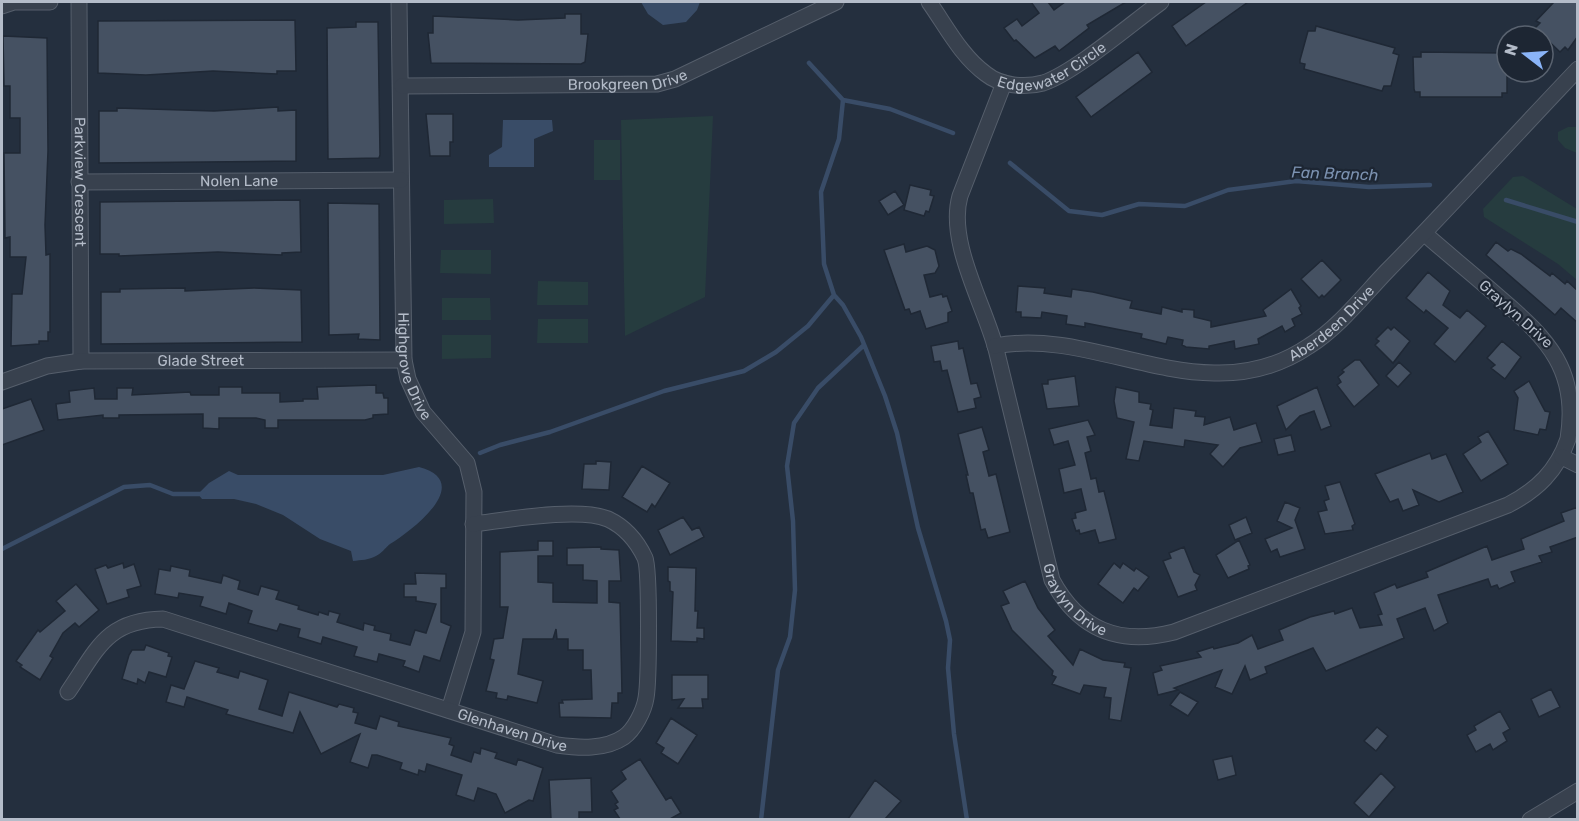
<svg xmlns="http://www.w3.org/2000/svg" width="1579" height="821" viewBox="0 0 1579 821" font-family="Rubik,sans-serif">
  <rect width="100%" height="100%" fill="#242f3e"/>
  <path fill="#263c3f" d="M713 116 705 297 625 336 621 120Z
    M1568 127H1577V153L1565 148 1558 140V132Z
    M594 140H620V180H594Z
    M1523 176 1577 209V280L1558 264 1484 217 1483 209 1513 177Z
    M493 199 494 223 444 224V200Z
    M441 250H491V274L440 273Z
    M538 281 588 282V305H537Z
    M442 298H490L491 320H442Z
    M538 319H588V343H537Z
    M442 335H491V358L442 359Z"/>
  <path fill="#394c67" d="M641 2H700L697 10 686 22 663 25 648 14Z
    M503 120H552L553 131 534 139V167H489V155L502 147Z
    M419 467C475 482 413 530 390 544 385 548 382 553 376 556 369 560 361 560 353 561L351 551 320 539 283 515 256 504 234 499H202L198 494 209 483 229 471 238 475H383Z"/>
  <g fill="none" stroke-linecap="round" stroke-linejoin="round">
    <path stroke="#394c67" stroke-width="4.5" d="M809 63 843 100 890 109 953 133
      M843 100 839 139 821 192 824 264 834 295 843 305 861 337 885 396 897 433 918 528 946 621 950 640 948 668 954 734 967 820
      M1010 163 1069 211 1102 215 1139 204 1185 206 1228 190 1296 181 1369 187 1430 185
      M1506 200 1578 222
      M480 453 500 445 550 432 664 391 744 371 776 352 808 326 834 295
      M2 549 124 487 150 485 173 494H204
      M761 820 778 670 790 637 795 590 793 521 787 466 794 423 818 388 864 345"/>
  </g>
  <path fill="#455162" stroke="#1f2835" stroke-width="1.5" d="M1031 2H1048L1054 10 1065 2H1126L1087 25 1089 28 1059 51 1055 46 1035 58 1016 40 1014 41 1004 28 1017 19 1022 26 1039 13Z
    M1206 2H1248L1186 46 1172 26Z
    M1554 2H1578V36L1568 50 1565 47 1560 52 1535 28 1540 23 1536 21Z
    M565 14H581V34H588L585 62 581 64 431 63 428 33H433V16L518 20 565 18Z
    M295 20 296 71H277V74L213 71 146 75 98 73V21Z
    M356 22H378L380 155 379 158 328 159 327 28 356 27Z
    M1316 26 1395 48 1393 53 1399 55 1391 86H1384L1382 91 1304 69 1305 64 1300 63V60L1308 31H1315Z
    M3 36 47 38 48 151 45 225 46 255 50 254V332H48V341H39V344L11 346 12 294H22L26 257H10V237L5 238 4 153H20V118H10V86H4Z
    M1138 52 1152 72 1091 117 1076 97Z
    M1421 52 1502 53 1503 59H1507V93H1502V97H1420V92H1415L1414 89 1413 57H1421Z
    M278 107V111L296 110V161L99 163V111H117V108L214 111Z
    M426 114H453V142H450V156H430Z
    M910 185 931 190 930 195 934 196 929 212 926 211 924 216 904 210Z
    M895 191 904 205 888 215 879 201Z
    M300 200 301 252 282 253V255L218 252 119 256V254H100V202Z
    M328 203 379 204 380 340 358 339 359 334 329 335Z
    M1496 242 1508 251 1511 249 1521 254 1550 276 1552 273 1565 284 1567 281 1578 291V323L1561 308 1555 315 1486 255Z
    M904 244 906 252 927 246 935 250 939 266 935 273 924 275 930 297 942 294 943 297 947 296 952 311 948 313V322L926 329 920 311 911 314 909 309 905 310 884 250Z
    M1322 260 1341 280 1324 297 1322 295 1319 298 1301 279Z
    M1428 272 1450 291 1443 305 1460 318 1467 310 1486 326 1455 362 1434 344 1448 328 1426 310 1424 313 1406 298Z
    M1018 286 1045 288 1044 293 1071 297 1072 289 1093 292 1132 301 1130 308 1161 314 1162 307 1182 312V309L1194 310V317L1211 321V327L1266 316 1263 310 1291 289 1301 306 1299 308 1302 314 1292 319 1295 326 1285 332 1282 326 1258 339 1259 344 1235 349 1234 341 1209 346V349L1186 347 1182 345 1183 340 1168 337 1166 344 1141 338 1142 334 1085 323V327L1066 324 1067 316 1042 312 1041 318 1021 317V312H1016Z
    M185 288V291L254 288 301 290 302 342 101 344V292H120V289Z
    M1388 327 1391 330 1394 327 1410 341 1393 363 1375 345 1379 341 1376 339Z
    M958 341 959 349 963 348 971 384 977 383 981 397 974 399 976 408 958 412 947 370 942 371 940 361 934 362 931 346Z
    M1502 341 1521 357 1505 379 1491 368 1495 365 1487 358Z
    M1355 360H1360L1379 385 1354 407 1337 385 1341 382 1338 377 1344 372 1342 370Z
    M1399 362 1411 373 1398 387 1386 376Z
    M1075 376 1079 406 1047 409 1042 384H1048V380Z
    M1529 381 1545 411 1550 412 1546 430 1540 429 1538 435 1514 430 1518 398 1514 391Z
    M376 385V393H383L384 398H388V414L373 415V418L365 420H278V428H265V420L256 418H219V429L203 428V414L119 415V418H103V415L58 420 56 404 70 402 69 391 94 388 95 399H117V388H133L132 395 190 392 191 395H219V387H242V393H280V402L303 401V399H318L317 387Z
    M1116 387 1139 392V402L1151 404 1150 409 1153 410 1150 425 1172 428 1174 408 1196 411 1195 416 1205 417 1204 425 1230 417 1234 430 1256 423 1262 442 1240 448 1223 467 1210 454 1218 445 1185 440 1184 447 1144 441 1139 461 1126 459 1134 422 1117 418 1114 401Z
    M1317 387 1331 426 1321 430 1314 411 1300 416 1286 430 1277 406Z
    M31 399 44 430 2 445V409Z
    M1088 420 1095 435 1087 437 1091 451 1085 453 1091 479 1096 478 1099 492 1104 491 1116 539 1099 543 1095 530 1080 534 1079 530 1076 531 1072 519 1076 518 1075 513 1086 510 1081 489 1064 493 1059 469 1075 465 1068 441 1054 445 1049 429Z
    M982 427 989 450 983 452 989 476 996 474 1010 532 988 538 985 529 981 530 973 493H970L966 475H968L958 434Z
    M1488 431 1508 464 1481 481 1463 454 1481 442 1478 437Z
    M1291 435 1295 451 1278 455 1274 439Z
    M1430 453 1432 459 1446 454 1463 492 1439 502 1413 490 1419 505 1403 511 1398 499 1390 502 1375 474Z
    M596 461 611 462 609 490 582 489 584 464H596Z
    M642 466 670 483 655 507 652 504 647 512 622 497Z
    M1340 482 1355 524 1352 526 1353 530 1325 534 1318 512 1327 510 1324 501 1329 499 1325 486Z
    M1285 502 1300 508 1295 520 1305 549 1280 557 1277 549 1271 552 1265 539 1292 528 1277 521Z
    M1578 507V537L1550 547 1552 552 1539 556 1542 562 1511 572 1515 582 1499 589 1497 585 1491 587 1488 579 1438 595 1448 623 1434 631 1425 608 1397 619 1404 638 1326 671 1313 648 1265 667 1267 673 1250 680 1245 666 1232 694 1215 687 1222 670 1174 688 1178 690 1158 695 1153 673 1162 670 1160 666 1201 657 1197 652 1213 647 1214 649 1238 643 1252 635 1258 649 1283 640 1279 630 1310 617 1334 611 1335 614 1352 608 1360 628 1382 625 1378 615 1382 614 1374 593 1395 584 1397 588 1428 577 1426 572 1487 546 1492 560 1524 549 1521 539 1564 521 1561 513Z
    M683 517 692 530 699 527 704 537 670 555 658 530Z
    M1246 517 1252 533 1235 540 1229 525Z
    M1239 540 1250 565 1248 566 1249 569 1228 578 1216 555Z
    M538 541H553V556H538V582L553 583V602L597 603V581L583 580V565H567V548L601 547V549L619 550 621 581H609V602L620 603 622 693H618V703H612L611 718 560 717 559 703H563L562 700 592 699 591 670H583V650H568V639H557L556 629 553 639H523L518 674 543 681 537 703 508 696 507 700 496 698 497 693 486 691 494 660 490 659 494 639 503 638 508 607H500V552L538 550Z
    M1184 547 1194 572 1200 575 1195 585 1197 590 1178 597 1163 561 1171 558 1169 553Z
    M123 563 124 568 134 564 141 586 127 590 129 597 107 604 95 569 106 565 108 568Z
    M1114 563 1120 568 1123 563 1134 571 1136 568 1149 577 1138 591 1134 588 1123 603 1098 584Z
    M171 566 190 570 189 576 221 583 223 575 240 581 238 589 258 595 261 586 279 591 276 599 299 606 298 609 318 615 319 612 328 615 329 611 340 614 337 622 363 630 364 623 375 626 374 630 391 634 390 640 410 645 415 630 426 633 436 604 416 601V597H404V584H416L415 573 446 574V588H441V622L451 626 440 661 424 656 419 672 403 666 405 661 379 654 377 662 354 656 357 647 323 637 321 644 298 637 300 629 280 624 277 631 248 623 252 611 229 603 226 614 200 606 203 597 179 593 178 598 155 594 159 569 170 571Z
    M668 567 696 568 695 611H698L697 628H704V639L697 638V642L671 641 673 592 670 591V582L668 581Z
    M1025 581 1038 608 1055 630 1048 636 1073 665 1080 649 1103 660 1125 663 1124 667 1131 668 1121 721 1109 719 1111 698 1104 697 1106 688 1084 685 1080 694 1052 684 1056 677 1052 675 1053 671 1012 630 1001 606 1009 603 1003 591Z
    M76 584 99 610 79 627 75 623 63 633 50 656 53 658 40 680 20 667 22 665 16 661 38 630 40 632 65 611 56 601Z
    M146 645 169 653 168 656 172 657 166 677 149 672 145 683 138 679 137 684 122 679 129 655 132 650H144Z
    M195 661 219 668 217 672 238 678 240 671 268 680 259 709 282 716 289 692 337 707 339 704 354 708 353 712 358 713 355 723 376 729 380 716 399 722 398 726 451 738 449 744 454 746 451 755 471 762 474 752 480 754 481 748 497 753 495 758 516 765 518 759 543 768 533 801 529 800 505 813 496 794 478 788 474 801 456 795 462 775 427 764 425 772 419 770 418 775 400 769 402 763 377 755H372L368 768 350 762 360 734 321 754 300 712 293 733 226 714 228 710 187 697 184 707 166 702 171 685 184 689Z
    M672 675H708V699H702L703 708H678L684 699 672 700Z
    M1551 689 1560 707 1539 717 1531 699Z
    M1180 692 1198 702 1188 716 1170 705Z
    M1500 711 1510 729 1503 733 1507 741 1493 750 1490 744 1476 752 1467 735 1476 730 1474 726Z
    M671 718 697 735 678 764 661 753 664 748 656 743Z
    M1377 727 1388 736 1376 751 1364 741Z
    M1232 756 1236 775 1218 780 1213 760Z
    M640 759 666 800 671 797 681 813 670 819H620L614 810 618 808 615 804 618 802 611 791 626 779 621 771Z
    M1381 773 1395 787 1369 817 1354 803Z
    M591 778 592 812H579V819H551L549 780Z
    M875 780 901 801 885 819H848Z"/>
  <g fill="none" stroke-linecap="round" stroke-linejoin="round">
    <defs>
      <g id="minor">
        <path id="s1" d="M79 2 81 361"/>
        <path id="s2" d="M399 2 404 360 408 379 423 412 467 463 474 492 473 632 449 710"/>
        <path id="s3" d="M929 2C946 26 961 56 986 74 1001 86 1025 88 1043 83 1074 73 1132 23 1161 2"/>
        <path d="M2 6 14 2H50"/>
        <path id="s4" d="M1004 83 960 196C947 242 984 304 996 349 1015 426 1034 503 1052 580 1079 630 1119 646 1174 632L1508 505C1537 490 1557 471 1568 439 1579 371 1548 339 1501 299 1476 277 1450 256 1425 234"/>
        <path id="s5" d="M402 86 657 84 675 79 836 2"/>
        <path id="s6" d="M79 182 401 180"/>
        <path id="s7" d="M995 346C1069 332 1141 372 1214 373 1248 374 1281 365 1309 346 1339 327 1363 296 1387 271 1452 205 1514 136 1578 69"/>
        <path id="s8" d="M2 382 47 366 81 361 404 360"/>
        <path d="M1562 457 1578 465"/>
        <path id="s9" d="M68 692C97 650 106 620 163 619L557 745C579 748 605 750 624 737 634 730 644 711 646 698 649 681 650 570 645 558 637 541 625 527 608 519 578 507 507 520 473 524"/>
        <path d="M1530 820 1578 791"/>
      </g>
    </defs>
    <use href="#minor" stroke="#565f6c" stroke-width="17"/>
    <use href="#minor" stroke="#38414e" stroke-width="15"/>
  </g>
  <g text-anchor="middle" stroke-width="4.5" stroke-linejoin="round" paint-order="stroke">
    <g font-size="15" fill="#b4bcc9" stroke="#1d2633">
      <text dy="5" stroke="none"><textPath href="#s3" startOffset="165">Edgewater Circle</textPath></text>
      <text dy="5" stroke="none"><textPath href="#s5" startOffset="226">Brookgreen Drive</textPath></text>
      <text dy="5" stroke="none"><textPath href="#s1" startOffset="180">Parkview Crescent</textPath></text>
      <text dy="5" stroke="none"><textPath href="#s6" startOffset="160">Nolen Lane</textPath></text>
      <text transform="translate(1516 314) rotate(42)" y="5">Graylyn Drive</text>
      <text dy="5" stroke="none"><textPath href="#s7" startOffset="354">Aberdeen Drive</textPath></text>
      <text dy="5" stroke="none"><textPath href="#s8" startOffset="202">Glade Street</textPath></text>
      <text dy="5" stroke="none"><textPath href="#s2" startOffset="366">Highgrove Drive</textPath></text>
      <text dy="5" stroke="none"><textPath href="#s4" startOffset="548">Graylyn Drive</textPath></text>
      <text dy="5" stroke="none"><textPath href="#s9" startOffset="494">Glenhaven Drive</textPath></text>
    </g>
    <g font-size="16" font-style="italic" fill="#7c92b1" stroke="#1d2633">
      <text transform="translate(1335 173) rotate(2)" y="6">Fan Branch</text>
    </g>
  </g>
  <rect width="1579" height="821" fill="none" stroke="#b4bcc9" stroke-width="6"/>
  <g transform="translate(1525 54) rotate(287)"><circle r="28" fill="#1d2633" stroke="#59626f" stroke-width="1.5"/>
  <path d="M0-4.5L10 22L0 15L-10 22Z" fill="#8ab4f8"/>
  <text y="-9" font-size="16" font-weight="bold" text-anchor="middle" fill="#b4bcc9">N</text>
  </g>
</svg>
